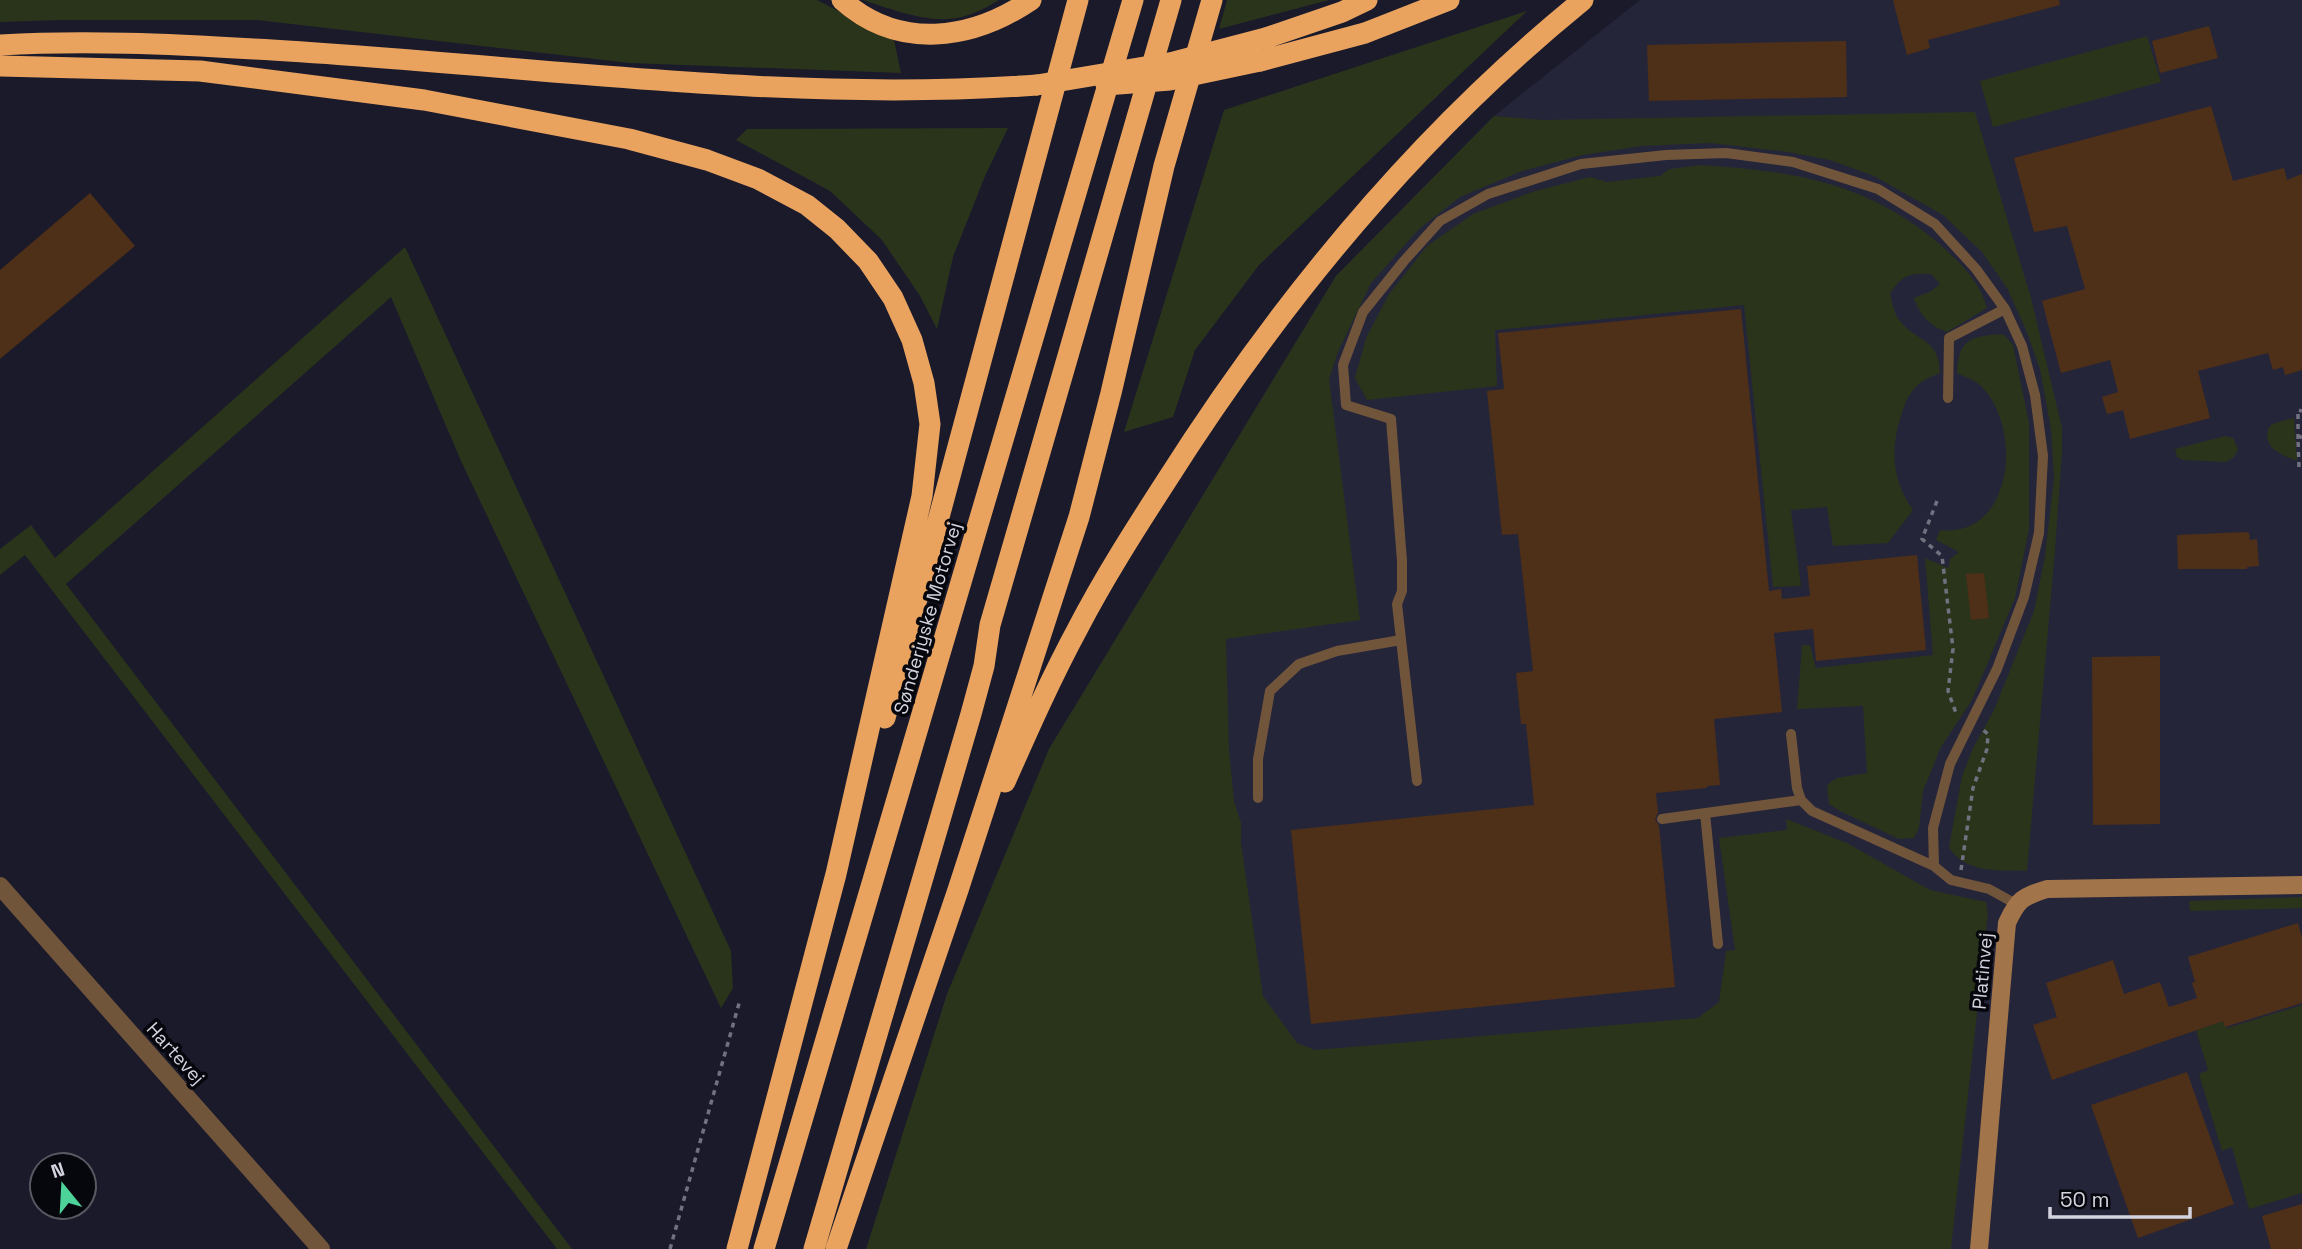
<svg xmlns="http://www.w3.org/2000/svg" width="2302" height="1249" viewBox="0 0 2302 1249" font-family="'Space Grotesk',sans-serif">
  <rect width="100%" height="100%" fill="#1a1a2b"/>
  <path fill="#25253a" d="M1640 0H2302V1249H1067L1049 749 1336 276 1494 116Z"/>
  <path fill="#2a341b" d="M0 0H817L894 40 901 73 630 63 257 20H62L0 22Z
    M863 0H999C984 9 967 18 948 19 921 21 888 8 863 0Z
    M1227 0H1329L1219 29Z
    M1527 11 1259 265 1195 350 1173 417 1124 432 1224 110Z
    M2147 36 2161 82 1993 127 1980 81Z
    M1975 112 2031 298 2062 428V453L2055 550 2027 871C1999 870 1965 874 1949 847L1962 776 1973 748 1994 710 2034 611 2045 556 2054 478 2051 429 2040 369 2026 330 2007 288 1982 252 1943 215 1874 176 1830 160 1788 152 1710 143 1642 146 1583 155 1522 171 1460 197 1419 229 1371 283 1338 352 1329 379 1360 620 1226 639 1229 750 1234 801 1241 823V843L1263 996 1297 1043 1315 1050 1698 1018 1719 1002 1726 951 1735 950 1719 838 1787 830 1786 819 1847 843 1930 890 1986 902 1988 914 1951 1249H866L947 994 1049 749 1336 276 1494 116 1543 120Z
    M1008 128 985 176 953 257 937 329 920 296 882 240 830 191 736 140 747 129Z
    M1701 165C1795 171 1871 183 1944 248 1963 266 1980 282 1987 308L1947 332C1930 326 1920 316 1914 298L1931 291 1940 284 1931 274C1910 273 1902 275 1890 294 1892 302 1894 314 1900 321 1917 343 1939 337 1940 373 1931 377 1922 380 1916 387 1908 395 1904 405 1901 416 1890 449 1892 481 1913 510L1888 543 1833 546 1827 507 1791 510 1801 586 1773 587 1744 305 1495 330 1497 386 1367 400 1355 378 1366 338 1389 294 1427 246 1473 214 1535 191 1590 177 1607 182 1660 176 1669 169Z
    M405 247 731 951 733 988 721 1008 461 461 391 297 66 584 572 1249H557L25 555 0 575V549L31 525 55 558Z
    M2003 334 2013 345 2029 423V529L2015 598 1972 700 1941 747 1923 791 1919 828 1914 838 1899 839 1840 811 1829 804 1827 785 1837 778 1867 773 1863 706 1797 709 1802 645H1810L1816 668 1933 655 1925 558 1948 568 1950 559 1959 552 1936 540 1940 530C2014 538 2023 427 1981 386 1975 380 1965 377 1957 373 1958 339 1971 336 2003 334Z
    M2294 418 2297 460V461C2285 456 2268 451 2267 436 2267 432 2268 428 2271 425 2277 421 2287 420 2294 418Z
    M2225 436 2233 438 2238 449 2234 457 2226 462 2183 460 2177 457 2175 449Z
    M2302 897V908L2190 911 2189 901Z
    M2302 1005V1193L2249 1209 2232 1147 2222 1151 2199 1074 2208 1070 2196 1030 2223 1021 2227 1028Z"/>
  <path fill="#4e2f17" d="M1893 0H2059L2060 5 1928 40 1930 48 1907 55Z
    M2209 26 2218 58 2160 73 2152 41Z
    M1846 41 1847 97 1649 101 1647 45Z
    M2211 106 2233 181 2284 168 2287 180 2302 174V370L2285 375 2283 367 2273 370 2268 353 2198 371 2210 418 2130 439 2123 410 2107 414 2102 397 2118 392 2110 360 2061 373 2042 301 2085 289 2067 226 2034 232 2014 158Z
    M90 193 135 246 0 359V270Z
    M1741 309 1769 591 1781 589 1782 599 1810 596 1807 566 1917 555 1926 650 1816 661 1813 629 1774 633 1782 712 1714 719 1720 785 1707 786V788L1656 793 1658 813 1655 819 1659 826 1675 987 1311 1024 1291 830 1534 805 1526 724H1521L1516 673 1533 671 1518 534 1502 535 1487 391 1504 389 1498 333Z
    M2245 532 2249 533 2250 540 2257 539 2259 566 2247 567V569H2178L2177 535Z
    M1984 573 1989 618 1971 620 1966 574Z
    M2160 656V824L2093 825 2092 657Z
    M2298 923 2302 937V1003L2225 1027 2223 1021 2052 1080 2033 1025 2057 1017 2046 983 2113 960 2124 994 2160 982 2169 1007 2197 998 2192 983 2195 982 2188 957Z
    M2187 1072 2234 1204 2138 1238 2091 1105Z
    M2302 1204V1249H2271L2262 1216Z"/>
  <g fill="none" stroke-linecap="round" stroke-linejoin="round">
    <path stroke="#717180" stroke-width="3.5" stroke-dasharray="5 5" stroke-linecap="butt" d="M2298 439V410L2302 411
      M2299 467 2298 439 2302 436
      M1937 501 1922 539 1942 556 1953 649 1948 691 1956 713 1959 715
      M1961 870 1973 788 1987 749 1988 734 1983 730
      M670 1249 740 1000"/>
    <path stroke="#71553b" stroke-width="10" d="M1948 398 1949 338 2005 309
      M1791 734 1797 788 1801 800 1812 811 1934 866
      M1417 781 1397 604 1402 591V561L1391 419 1346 405 1343 365 1363 312 1404 261 1440 221 1488 194 1581 164 1666 155 1726 153 1793 162 1878 189 1935 224 1976 269 2005 309 2022 346 2035 395 2043 456 2039 533 2024 597 1997 669 1950 764 1933 828 1934 866 1951 880 1989 889 2016 904
      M1258 798V759L1270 691 1299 664 1337 651 1401 640
      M1705 813 1718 944
      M1662 819 1801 800"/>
    <path stroke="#71553b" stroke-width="18" d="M0 886 321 1249"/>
    <path stroke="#a1744a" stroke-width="18" d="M1979 1249 2007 923C2018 899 2022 897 2047 889L2302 885"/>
    <path stroke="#eaa35f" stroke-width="21" d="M842 0C899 51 972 40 1031 0
      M1266 38 1342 12 1367 0
      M0 45C84 40 170 44 254 49 516 63 775 104 1037 85
      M1260 61 1365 33 1449 0
      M0 66 200 71 424 100 629 139 707 160 758 179 807 205 837 229 868 261 893 298 912 340 924 383 930 424 922 496 836 874 737 1249
      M885 718 1078 0
      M1005 782C1028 730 1051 678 1078 628 1104 578 1134 531 1165 483 1279 303 1417 135 1583 0
      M764 1249 1133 0
      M814 1249 971 714 984 666 990 625 1171 0
      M836 1249 958 890 1079 517 1111 393 1164 166 1212 0"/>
    <path stroke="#eaa35f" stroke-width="21" d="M1037 85 1174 62 1266 38
      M1106 85 1170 80 1260 61"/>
  </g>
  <g text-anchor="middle" stroke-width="7" stroke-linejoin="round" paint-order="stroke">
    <g font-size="19" fill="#d4d4e0" stroke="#06060d">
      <text transform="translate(927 618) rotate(-74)" y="7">Sønderjyske Motorvej</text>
      <text transform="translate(1982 971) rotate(-85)" y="7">Platinvej</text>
      <text transform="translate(176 1053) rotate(48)" y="7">Hartevej</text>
    </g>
  </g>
  <g transform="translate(63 1186) rotate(342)"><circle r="33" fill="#06060d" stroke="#585861" stroke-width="2"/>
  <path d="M0-5L12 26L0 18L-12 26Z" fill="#4dd39a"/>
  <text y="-10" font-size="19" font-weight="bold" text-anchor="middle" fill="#d4d4e0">N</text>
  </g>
  <path d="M2050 1207v10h140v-10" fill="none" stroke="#d4d4e0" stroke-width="3.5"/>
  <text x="2060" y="1207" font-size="21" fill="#d4d4e0" stroke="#06060d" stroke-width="5" paint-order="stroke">50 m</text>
</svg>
